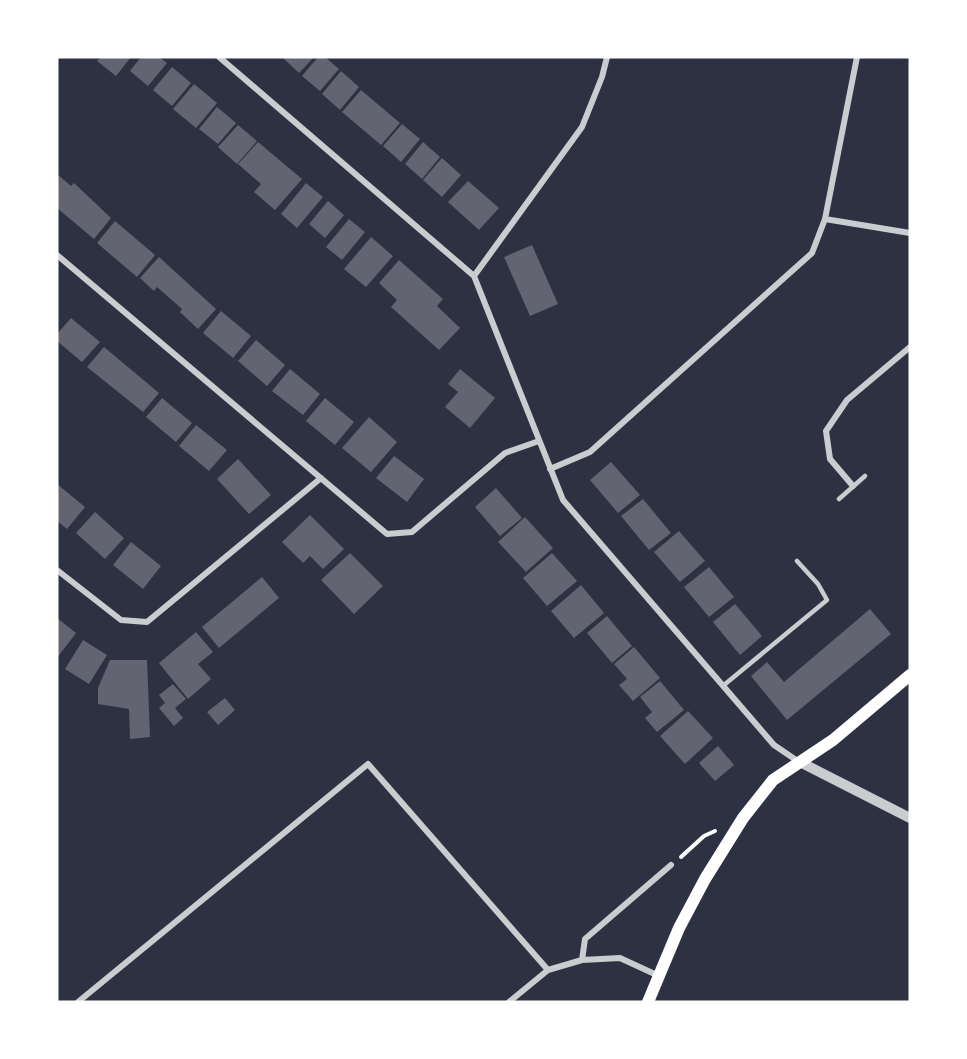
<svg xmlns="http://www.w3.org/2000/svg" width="967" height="1059" viewBox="0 0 967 1059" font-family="'DejaVu Sans',sans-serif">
  <rect width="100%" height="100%" fill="#2d3142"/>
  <path fill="#626471" d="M101 57H131L116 76 97 61Z
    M141 57H159L167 63 148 86 130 71Z
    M282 57H314L299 73Z
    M318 57H325L339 69 320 91 302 76Z
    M172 67 191 83 172 106 153 90Z
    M341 71 359 87 340 110 322 94Z
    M194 84 217 103 196 128 173 109Z
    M361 90 400 123 381 145 342 112Z
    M217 107 236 123 218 144 199 129Z
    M402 124 420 139 401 162 383 146Z
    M238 125 257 141 237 164 218 147Z
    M258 142 302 179 275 210 254 192 261 184 238 164Z
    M423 142 440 157 422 179 405 164Z
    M442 158 461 175 442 197 423 180Z
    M57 174 71 186 74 183 111 218 94 239 57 208Z
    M468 181 499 208 479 230 448 202Z
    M306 183 323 197 297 228 281 214Z
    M328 201 344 215 325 238 309 224Z
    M349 219 365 232 342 260 326 247Z
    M115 221 155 255 137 277 97 243Z
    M371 237 393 256 366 287 344 269Z
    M532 245 558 304 530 316 504 257Z
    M159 257 216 309 198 329 180 312 182 309 157 287 154 291 140 278Z
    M399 260 443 299 437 306 460 328 439 350 391 307 397 300 379 283Z
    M221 311 251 336 233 358 203 333Z
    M71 318 100 342 82 362 57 341V334Z
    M256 340 285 365 267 386 238 361Z
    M104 347 159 393 143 412 87 367Z
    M290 369 320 394 303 415 272 391Z
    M460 369 495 398 470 428 445 407 458 392 448 384Z
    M162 398 192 423 176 442 146 417Z
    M325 398 354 422 335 445 306 421Z
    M369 417 397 442 371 472 342 448Z
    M196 425 227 450 209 471 179 446Z
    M394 456 424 479 407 502 376 478Z
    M238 459 271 495 249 514 217 479Z
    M611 462 640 495 618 513 590 480Z
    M57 484 85 507 67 529 57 521Z
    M496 488 522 518 500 536 475 507Z
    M643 499 671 533 649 550 621 516Z
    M95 512 124 538 105 559 76 533Z
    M310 515 344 549 323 569 310 556 303 563 282 542Z
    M525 517 553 548 526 572 498 542Z
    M679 531 705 561 680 582 654 552Z
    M131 542 161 566 143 589 113 565Z
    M350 553 383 586 354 614 321 580Z
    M552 553 577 581 547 606 523 578Z
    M709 567 734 597 709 617 684 587Z
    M262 577 279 598 219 648 202 627Z
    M581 585 604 613 574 638 551 611Z
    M735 604 762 636 740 655 713 622Z
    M870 609 891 634 787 720 751 676 767 662 784 682Z
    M607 616 632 646 612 663 587 633Z
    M57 618 76 633 57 658Z
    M196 632 213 652 198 664 211 679 188 699 159 663Z
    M83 640 107 655 89 684 65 669Z
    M634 647 660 678 633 701 619 685 627 679 614 664Z
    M110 660H147L150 737 130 739 129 709 98 704V688Z
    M660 681 684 710 657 732 645 718 652 712 640 697Z
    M173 684 186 699 175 708 183 718 174 726 159 708 165 703 159 695Z
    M225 698 235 710 218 725 207 712Z
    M688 711 713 738 685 764 660 736Z
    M718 746 734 765 715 781 699 763Z"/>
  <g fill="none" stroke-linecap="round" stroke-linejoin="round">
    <path stroke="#fff" stroke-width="4" d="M681 857 704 836 715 831"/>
    <path stroke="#caccd0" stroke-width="4.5" d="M839 499 865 476
      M724 685 827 600 818 584 797 561"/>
    <path stroke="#caccd0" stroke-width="6" d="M219 57 474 276 563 500 774 745 799 762
      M825 219 910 233
      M57 255 387 534 412 532 505 453 539 441
      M474 276 582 127 602 77 607 57
      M550 469 590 452 812 253 825 219 857 57
      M853 486 830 459 826 431 847 400 910 347
      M57 570 121 620 147 622 321 478
      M582 960 585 939 671 865
      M78 1002 368 764 548 970
      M509 1002 548 970 582 960 620 958 659 976"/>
    <path stroke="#caccd0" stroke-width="10" d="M800 762 910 818"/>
    <path stroke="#fff" stroke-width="12" d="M648 1002 679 928 705 879 743 818 773 780 833 740 910 675"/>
  </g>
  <rect width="967" height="1059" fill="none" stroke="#ffffff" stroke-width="117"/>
</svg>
